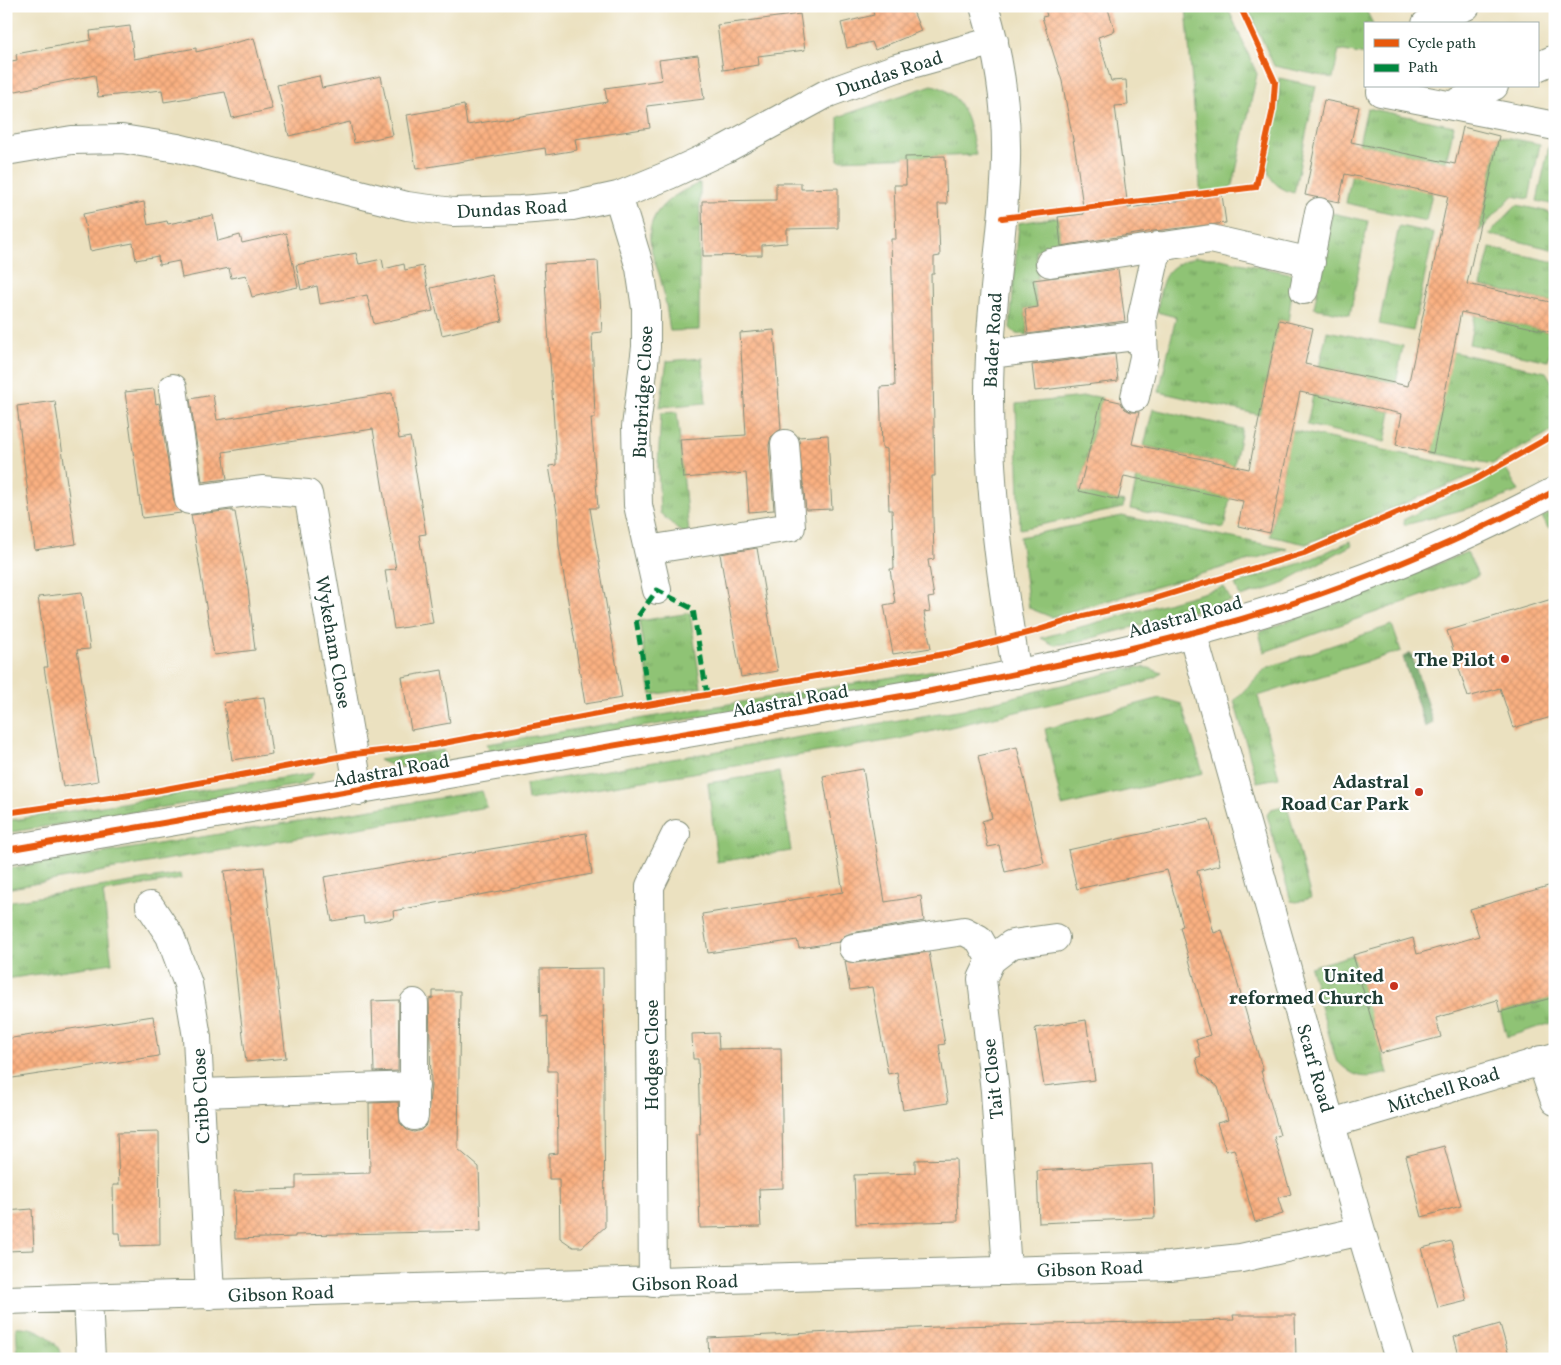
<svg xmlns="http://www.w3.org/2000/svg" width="1561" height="1365" viewBox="0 0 1561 1365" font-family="Vollkorn,serif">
  <defs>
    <pattern id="grass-tufts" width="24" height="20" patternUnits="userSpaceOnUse" patternTransform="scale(1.25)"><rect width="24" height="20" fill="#8fc375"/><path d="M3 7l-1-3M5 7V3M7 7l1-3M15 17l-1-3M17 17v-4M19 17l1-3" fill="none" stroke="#74a061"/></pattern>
    <pattern id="forest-firs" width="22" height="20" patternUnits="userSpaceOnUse" patternTransform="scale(1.25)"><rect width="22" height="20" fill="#73a966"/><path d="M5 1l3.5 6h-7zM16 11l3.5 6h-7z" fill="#5e8b55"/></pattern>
    <pattern id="garden-dots" width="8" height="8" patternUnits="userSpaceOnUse" patternTransform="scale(1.25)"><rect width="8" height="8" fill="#8fc375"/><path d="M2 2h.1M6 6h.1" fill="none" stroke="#74a061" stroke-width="1.8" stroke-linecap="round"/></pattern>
    <pattern id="building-cross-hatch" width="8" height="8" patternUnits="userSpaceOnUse" patternTransform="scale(1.25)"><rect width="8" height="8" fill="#fab081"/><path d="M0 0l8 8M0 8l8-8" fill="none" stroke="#d69870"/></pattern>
  </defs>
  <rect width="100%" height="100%" fill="#fff"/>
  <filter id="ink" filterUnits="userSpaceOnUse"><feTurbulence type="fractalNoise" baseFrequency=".02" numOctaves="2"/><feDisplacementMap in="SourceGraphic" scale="10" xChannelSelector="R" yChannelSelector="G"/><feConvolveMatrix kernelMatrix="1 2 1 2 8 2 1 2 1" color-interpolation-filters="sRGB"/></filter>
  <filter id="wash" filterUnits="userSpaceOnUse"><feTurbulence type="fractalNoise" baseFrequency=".0096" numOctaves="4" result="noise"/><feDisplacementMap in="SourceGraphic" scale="20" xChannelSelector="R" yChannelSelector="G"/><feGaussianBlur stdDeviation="1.12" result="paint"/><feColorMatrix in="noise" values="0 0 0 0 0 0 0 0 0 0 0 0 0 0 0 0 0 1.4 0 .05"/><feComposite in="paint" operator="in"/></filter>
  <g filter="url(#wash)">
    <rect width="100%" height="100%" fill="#ebe1c0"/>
    <path fill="url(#grass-tufts)" stroke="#578054" d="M1186 6H1227L1257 74 1233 185 1222 195 1201 198Z
      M1247 6H1364L1373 24H1365V55L1339 50 1333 78 1274 66Z
      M1279 78 1316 86 1294 193C1250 181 1271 141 1278 109 1280 99 1279 88 1279 78Z
      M932 85C965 92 970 127 976 155L838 160V117Z
      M1367 108 1454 126 1446 162 1359 144Z
      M1499 136 1540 144 1529 199 1512 196 1479 232Z
      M1549 146 1555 147V205L1537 201Z
      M1354 162 1432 193 1426 221 1346 203Z
      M700 183 699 330 670 331C667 313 665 295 660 277 656 265 651 253 650 240 647 209 676 193 700 183Z
      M1517 205 1549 212 1555 223V250L1489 234Z
      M1332 213 1368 221 1350 315 1314 308Z
      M1058 217 1061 246 1036 250 1038 279 1033 281 1037 307 1025 309 1028 335 1016 334 1010 328 1019 223Z
      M1399 226 1434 233 1413 331 1379 324Z
      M1490 248 1555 262V303L1481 286Z
      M1195 257 1215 258 1289 273 1294 277 1288 322 1279 321 1260 415 1159 392 1176 317 1157 312C1162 280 1161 268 1195 257Z
      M1475 315 1554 333 1548 361 1469 344Z
      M1327 331 1403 346 1396 383 1319 367Z
      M1443 350 1546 372 1555 387V429L1492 464 1433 453Z
      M702 358 706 403 660 407 667 361Z
      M1313 395 1391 412 1385 442 1307 425Z
      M1093 396 1102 398 1079 491 1124 502 1123 508 1020 529 1016 404Z
      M1153 409 1242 429 1234 466 1144 446Z
      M677 412 689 533 681 532 660 513 658 465 661 413Z
      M1291 430 1482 471 1306 544 1270 536Z
      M1505 468 1519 491 1491 502 1405 525 1403 520Z
      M1137 478 1230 498 1224 528 1130 509Z
      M1122 516 1288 549 1051 617 1029 608 1020 537Z
      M1350 541 1352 545 1275 587 1240 597 1235 584 1307 561Z
      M1467 552 1478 576 1264 652 1259 632 1368 592Z
      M1224 587 1231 601 1073 643 1054 645 1041 638Z
      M690 613 701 687 651 695 639 621Z
      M1392 625 1401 651 1258 696 1279 778 1257 782 1234 701 1266 668Z
      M965 665 957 672 944 677 490 752 487 744Z
      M1134 667 1149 668 1162 673 1146 682 899 739 528 800 526 784 969 708Z
      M1160 698 1182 704 1203 773 1062 806 1045 729Z
      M443 750 446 759C423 764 400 772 379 760Z
      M779 772 791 851 717 862 708 783Z
      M314 773 308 780 299 785 6 833V821Z
      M482 791 487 807 164 860 6 889V869Z
      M1287 805 1311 898 1297 902 1291 901 1267 815 1271 809Z
      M180 874 181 879 103 892 112 963 6 979V902Z
      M1353 955 1388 1073C1363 1080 1354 1078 1336 1060L1310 967Z
      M1555 997V1022L1507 1037 1500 1012Z
      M16 1327C39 1326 55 1338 64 1359H51L50 1354 18 1357Z"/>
    <path fill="url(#forest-firs)" stroke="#49734d" d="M1411 653 1433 723 1425 727 1403 657Z"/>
    <path fill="url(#garden-dots)" stroke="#578054" d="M1555 510V525L1548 528 1542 517Z"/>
    <g id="blocks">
      <path fill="url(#building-cross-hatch)" d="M871 6H911L921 31 875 50 872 42 847 48 841 23 874 15Z
        M1044 6H1107L1115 31 1098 37 1111 81 1126 80 1128 105 1115 106 1128 208 1222 195 1226 223 1154 231 1061 246 1058 217 1084 214 1076 156 1062 81 1042 17 1047 16Z
        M800 14 805 50 758 56 759 65 723 70 717 25Z
        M130 26 134 59 196 48V52L254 38 272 109 232 118 225 92 164 102 162 90 98 97 95 75 6 93V62L17 60 16 54 91 40 90 31Z
        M698 55 704 99 647 106 650 128 575 139 577 150 546 155 545 148 416 169 407 115 464 105 467 125 607 102 605 88 662 80 659 60Z
        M319 76 322 88 381 76 393 135 354 143 350 122 289 136 277 85Z
        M1324 100 1359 107 1351 142 1455 164 1463 127 1499 136 1467 284 1555 303V333L1461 312 1433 453 1396 445 1402 414 1300 392 1270 533 1238 526 1243 501 1124 476 1118 500 1079 491 1102 398 1120 402 1125 409 1131 412H1139L1132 444 1249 469 1279 320 1313 328 1305 364 1408 386 1448 196 1345 174 1339 202 1305 195Z
        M945 156 947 204H938L940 256 934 257V274H931L935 476H932L934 559 928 560 934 597 928 598 930 611 924 612 931 648 893 654 884 605 895 603 890 569H894L892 510H889L887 449 882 448 880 387 895 386 891 239H896L894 185H906L905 157Z
        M776 183H801V189L838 188V228L787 229V243L762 245V255L703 256 702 201 776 200Z
        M144 202 148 225 167 221 168 224 213 215 218 241 240 235 242 243 286 233 298 287 252 297 246 275 231 278 229 268 182 278 179 261 159 265 158 256 136 260 133 243 90 251 83 214Z
        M356 253 359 264 382 259 384 269 404 264 405 270 423 266 433 311 374 324 367 295 320 304 317 286 301 290 296 265Z
        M598 261 602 332 592 333 595 418H591L598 508H590L622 698 585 704 559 546 557 512 549 466 556 465V456L544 264Z
        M1118 269 1125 321 1028 334 1025 309 1038 307 1033 280Z
        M491 274 502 321 442 335 431 288Z
        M774 330 781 429 771 437 769 445 774 510 749 512 746 473 683 478 680 439 746 435 740 333Z
        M1115 354 1118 381 1035 391 1032 365Z
        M154 389 156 404 159 403 174 502 181 513 142 518 125 392Z
        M392 393 399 439 410 437 426 534 419 535 433 623 394 629 385 570 396 569 373 429 223 452 227 479 202 482 190 399 213 395 217 420Z
        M55 401 76 544 35 550 17 406Z
        M828 435 832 509 806 510 798 437Z
        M232 510V512H235L247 580 255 650 214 655 191 515Z
        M757 548 778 671 741 677 720 554Z
        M82 592 90 649 77 650 98 781 63 787 44 667H48L38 597Z
        M1555 598V716L1513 728 1500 688 1468 697 1447 631Z
        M442 670 450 723 411 730 402 677Z
        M264 697 272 754 232 760 224 703Z
        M1017 747 1044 863 1005 872 999 845 988 847 982 821 992 818 978 756Z
        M863 769 885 902 921 896 924 921 851 933 844 936 839 942 799 948 797 940 708 953 702 914 843 892 823 776Z
        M1209 819 1220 865 1197 871 1214 933 1222 930 1263 1071H1261L1280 1135 1274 1137 1291 1194 1278 1198 1283 1214 1255 1222 1234 1149 1226 1151 1217 1123 1228 1120 1218 1087 1200 1073 1196 1058 1201 1056 1196 1040 1210 1035 1180 927 1183 926 1167 870 1077 889 1068 850Z
        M586 833 592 874 393 911 394 918 364 923 363 916 332 921 324 877Z
        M264 867 286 1058 246 1062 224 871Z
        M1555 884V997L1500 1012 1497 1000 1436 1018 1441 1037 1381 1053 1353 955 1413 938 1417 954 1479 936 1470 909Z
        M929 952 945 1044 939 1045 948 1103 903 1110 897 1072 888 1074 872 987 850 990 845 961 855 963Z
        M603 968 605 1227 582 1247H573L560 1238 559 1179H549V1154L558 1153 557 1071H548L547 1016 541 1017 540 969Z
        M433 991H460L458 1149 479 1167 481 1231 295 1235V1237L235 1239 234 1191 296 1189V1175L370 1173 369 1103 398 1102 400 1123 407 1130 414 1132 421 1130 427 1124 431 1086 429 999 433 998Z
        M399 1000 398 1071 374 1072 372 1001Z
        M153 1016 159 1056 6 1079V1039Z
        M1086 1020 1095 1080 1044 1086 1035 1028Z
        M718 1033 719 1049 781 1048 783 1188 759 1189 761 1227 700 1228 697 1134H700L698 1059H693L692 1034Z
        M159 1132 160 1245 121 1246 120 1233H114L113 1185H119L117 1133Z
        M1444 1146 1461 1206 1422 1217 1406 1156Z
        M956 1159 958 1221 856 1224 854 1175 915 1173V1160Z
        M1153 1164 1155 1218 1039 1223 1037 1171Z
        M32 1209 34 1250 6 1251V1211Z
        M1451 1241 1467 1301 1438 1308 1422 1248Z
        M1233 1315H1295L1296 1359H709L708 1338 957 1326 1234 1320Z
        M1500 1324 1510 1359H1460L1454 1337Z"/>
    </g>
  </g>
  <g filter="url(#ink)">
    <use href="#blocks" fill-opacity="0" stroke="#858f7a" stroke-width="1"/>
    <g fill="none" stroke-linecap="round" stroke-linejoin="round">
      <defs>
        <path id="minor" d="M984 6C999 55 1007 107 1006 159 1005 224 992 289 990 355 985 461 999 570 1017 674
          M1426 24 1466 6
          M1537 67 1555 59
          M1383 86 1381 92 1555 126
          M1452 105 1494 86
          M6 151 72 140 122 139 178 148 407 206 453 212 520 210 572 206 618 196 669 175 725 149 828 93 897 68 994 41
          M618 196 640 268 646 308V347L636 427 638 505 657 590
          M1050 263 1211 239 1311 262
          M1304 290 1319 212
          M990 354 1143 335
          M173 388 189 500 262 490 308 494 359 791
          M1135 397 1144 357 1142 317 1158 246
          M648 550 791 527 785 444
          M1192 632 1361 1231 1399 1359
          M6 850 931 691C1061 665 1194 638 1320 594 1400 566 1479 531 1555 491
          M150 906 170 936 188 984 197 1037 210 1295
          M853 948 964 931 979 939 991 960
          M414 1003V1116
          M1541 1060 1555 1101
          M201 1093 415 1086
          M1332 1123 1555 1057
          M1007 1271 995 1091 982 979 991 960 1012 944 1055 938
          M653 1283 650 886 676 834
          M88 1299 91 1359
          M6 1300 1169 1266 1241 1258 1361 1231"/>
      </defs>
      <use href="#minor" stroke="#858f7a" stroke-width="30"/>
      <use href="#minor" stroke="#fff" stroke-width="28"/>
      <path stroke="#00873e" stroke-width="5" stroke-dasharray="10 5" stroke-linecap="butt" d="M650 704 636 619 657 590 693 609 707 695"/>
      <defs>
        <path id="cycleway" d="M1002 218 1256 187 1273 109 1275 82 1240 6
          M6 813 144 793 354 754 433 745 624 709 951 653 1035 631 1083 616 1140 603 1304 553 1476 479 1555 434
          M6 850 931 691C1061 665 1194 638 1320 594 1400 566 1479 531 1555 491"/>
      </defs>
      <use href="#cycleway" stroke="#fff" stroke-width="9"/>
      <use href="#cycleway" stroke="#e8590c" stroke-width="6"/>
    </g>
  </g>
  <g fill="#c8321e" stroke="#fff" stroke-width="2">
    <circle cx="1505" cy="659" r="5"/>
    <circle cx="1419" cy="792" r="5"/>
    <circle cx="1394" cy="986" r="5"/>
  </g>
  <g text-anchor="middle" stroke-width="4.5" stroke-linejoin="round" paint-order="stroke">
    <g font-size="19" fill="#1f3d34" stroke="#fff">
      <text transform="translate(889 73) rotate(-18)" y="7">Dundas Road</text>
      <text transform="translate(512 208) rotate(-3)" y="7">Dundas Road</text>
      <text transform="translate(992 340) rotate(-87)" y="7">Bader Road</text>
      <text transform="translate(642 392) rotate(-87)" y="7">Burbridge Close</text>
      <text transform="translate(1185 616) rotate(-15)" y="7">Adastral Road</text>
      <text transform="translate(334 642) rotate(80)" y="7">Wykeham Close</text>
      <text transform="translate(790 700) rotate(-10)" y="7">Adastral Road</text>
      <text transform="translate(391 770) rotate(-10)" y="7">Adastral Road</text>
      <text transform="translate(651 1055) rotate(-90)" y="7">Hodges Close</text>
      <text transform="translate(1316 1068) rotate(74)" y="7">Scarf Road</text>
      <text transform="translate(992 1079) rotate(-96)" y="7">Tait Close</text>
      <text transform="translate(1443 1089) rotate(-17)" y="7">Mitchell Road</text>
      <text transform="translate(200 1096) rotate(-93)" y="7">Cribb Close</text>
      <text transform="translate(1090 1268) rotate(-2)" y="7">Gibson Road</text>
      <text transform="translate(685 1282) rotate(-2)" y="7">Gibson Road</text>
      <text transform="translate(281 1293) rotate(-2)" y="7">Gibson Road</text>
    </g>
    <g font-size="19" font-weight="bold" fill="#1f3d34" stroke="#fff" text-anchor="end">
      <text x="1495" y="666">The Pilot</text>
      <text x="1409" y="788">Adastral<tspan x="1409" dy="22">Road Car Park</tspan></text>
      <text x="1384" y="982">United<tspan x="1384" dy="22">reformed Church</tspan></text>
    </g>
  </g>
  <rect width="1561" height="1365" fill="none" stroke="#fff" stroke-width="25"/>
  <rect x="1364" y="22" width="175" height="65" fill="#ffffff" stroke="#a5b1ae"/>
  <rect x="1374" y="39" width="25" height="8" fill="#e8590c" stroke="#a5b1ae"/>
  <text x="1408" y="48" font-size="15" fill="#1f3d34">Cycle path</text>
  <rect x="1374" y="64" width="25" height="8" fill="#00873e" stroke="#a5b1ae"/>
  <text x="1408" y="72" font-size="15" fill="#1f3d34">Path</text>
</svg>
